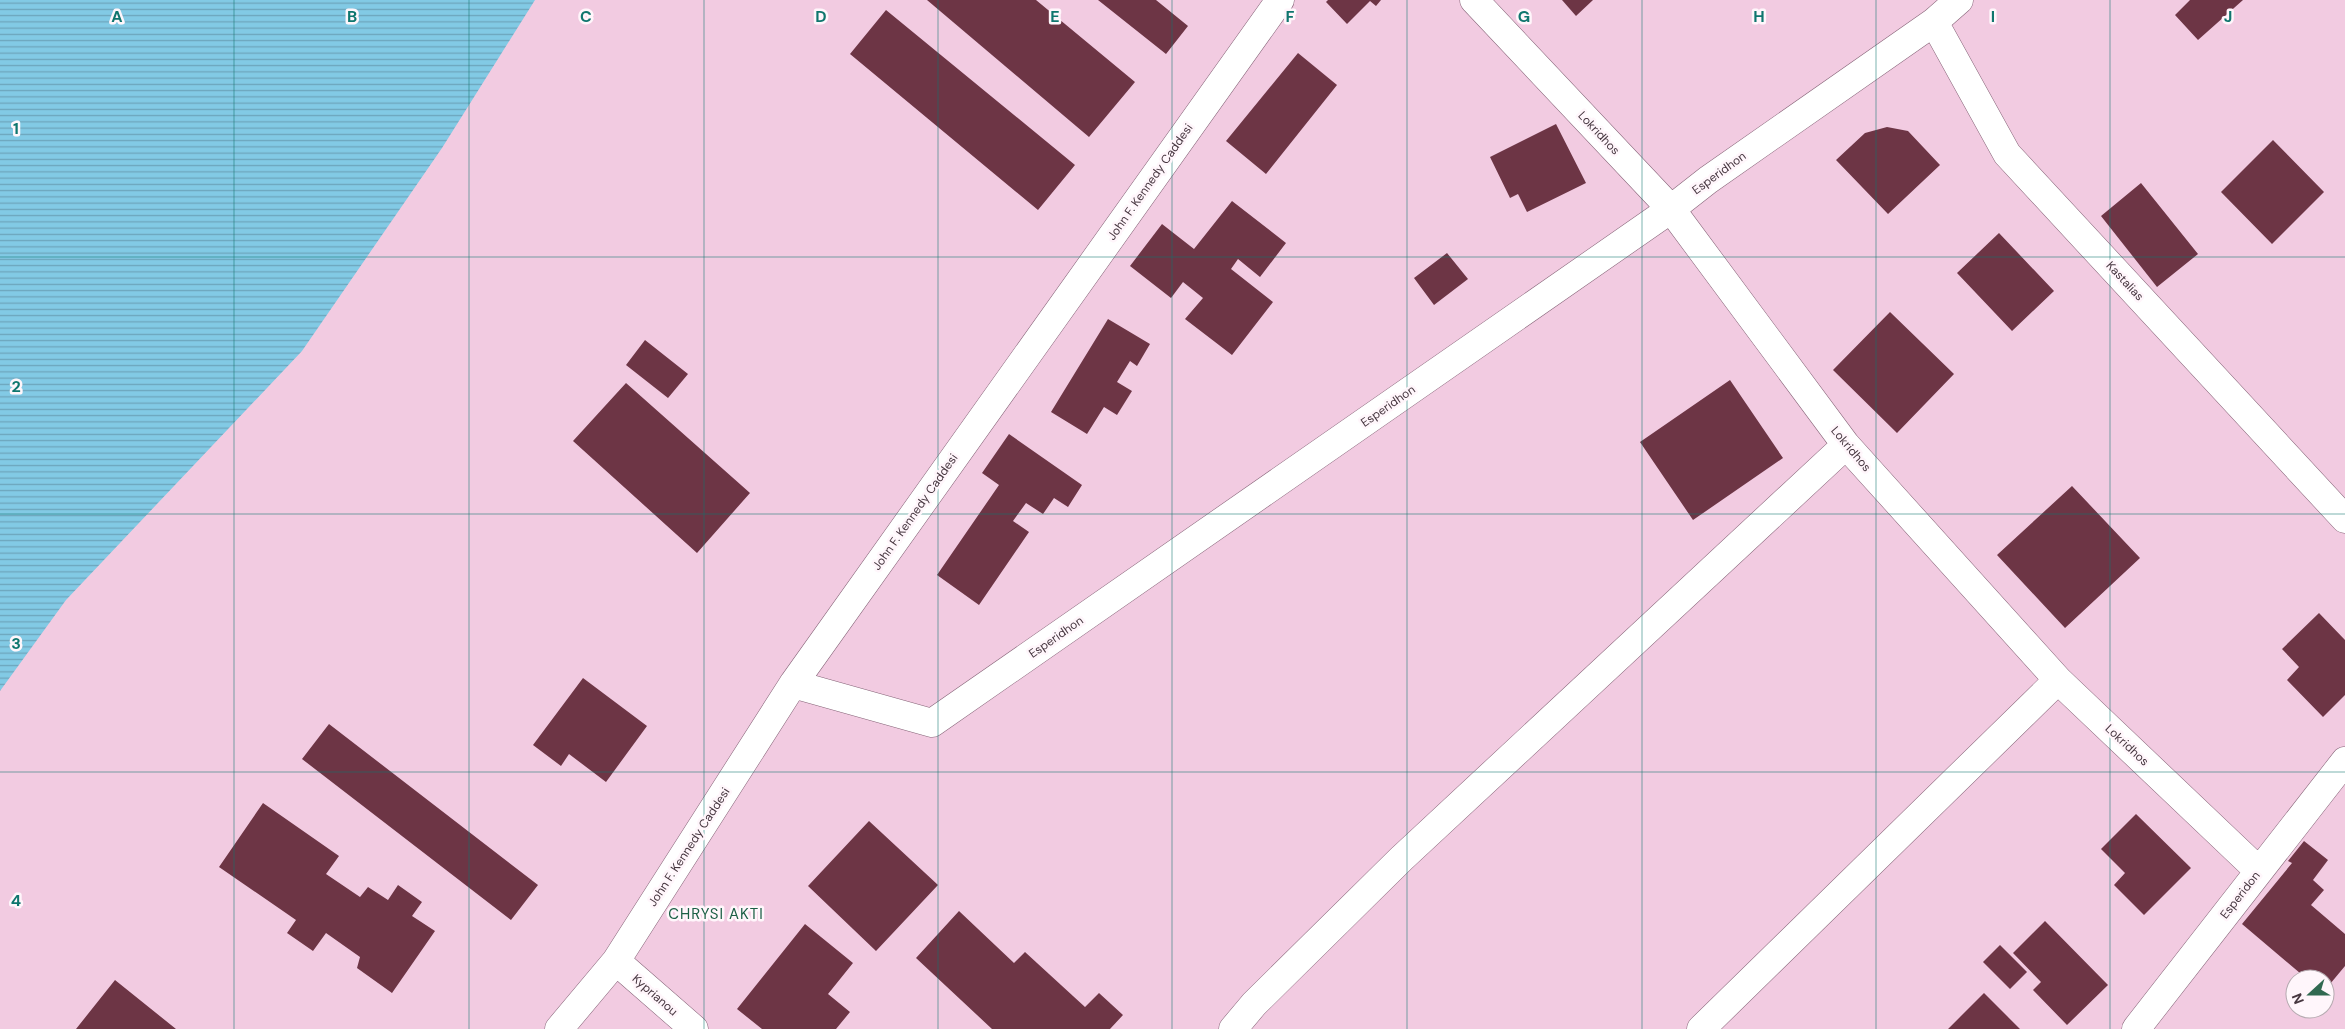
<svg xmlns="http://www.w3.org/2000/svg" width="2345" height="1029" viewBox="0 0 2345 1029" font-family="'DM Sans',sans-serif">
  <defs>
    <pattern id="water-rules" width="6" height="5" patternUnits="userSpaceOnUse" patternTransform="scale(1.25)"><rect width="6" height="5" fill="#82cae5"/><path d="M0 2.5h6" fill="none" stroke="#6ca5bb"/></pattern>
  </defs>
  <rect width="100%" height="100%" fill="#f2cbe1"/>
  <path fill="url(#water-rules)" d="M0 0H535L442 148 302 351 66 600 0 691Z"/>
  <path fill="#6d3545" d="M927 0H1036L1135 82 1089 137Z
    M1098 0H1156L1188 26 1166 54Z
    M1328 0H1381L1376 6 1370 1 1347 24 1326 2Z
    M1562 0H1593L1576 16Z
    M2190 0H2243L2198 40 2175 15Z
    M886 10 1075 165 1038 210 850 54Z
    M1298 53 1337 85 1266 174 1226 141Z
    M1556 124 1586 183 1527 212 1518 194 1510 198 1490 157Z
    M1887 127 1908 131 1940 165 1888 214 1836 160 1865 133Z
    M2273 140 2324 192 2272 244 2221 192Z
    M2141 183 2198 254 2157 287 2101 216Z
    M1232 201 1286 243 1260 277 1238 259 1231 269 1273 302 1232 355 1185 319 1203 298 1183 282 1171 298 1130 266 1162 224 1194 249Z
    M1999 233 2054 291 2012 331 1957 273Z
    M1447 253 1468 279 1434 305 1414 278Z
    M1890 312 1954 374 1897 433 1833 370Z
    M1108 319 1150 344 1137 366 1130 361 1117 382 1132 391 1117 415 1104 407 1087 434 1051 412Z
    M645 340 688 374 668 398 626 365Z
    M1730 380 1783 458 1693 520 1640 442Z
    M626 383 750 493 697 553 573 441Z
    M1009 434 1082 485 1068 507 1054 498 1043 514 1026 503 1013 521 1029 532 979 605 937 575 999 485 982 473Z
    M2072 486 2140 558 2065 628 1997 555Z
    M2319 613 2345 640V695L2323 717 2287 680 2299 667 2282 649Z
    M583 678 647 726 606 782 569 754 561 766 533 745Z
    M329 724 538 885 511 920 302 759Z
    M263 803 339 856 326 874 360 897 368 887 388 900 398 885 422 902 412 916 435 931 392 993 357 968 360 957 326 933 313 951 287 933 296 920 219 867Z
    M2136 814 2191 868 2144 915 2114 885 2125 873 2101 849Z
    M869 821 938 885 876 951 808 886Z
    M2304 841 2328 860 2313 880 2324 890 2311 905 2345 934V966L2325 990V979H2307L2242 924 2292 863 2288 861Z
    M959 911 1014 963 1025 952 1085 1007 1099 993 1123 1015 1110 1029H992L916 958Z
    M2045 921 2108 985 2067 1025 2033 990 2041 982 2013 953Z
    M805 924 853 963 828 994 850 1012 836 1029H762L737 1009Z
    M2000 945 2027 972 2010 989 1983 962Z
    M115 980 176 1029H76Z
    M1984 993 2020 1029H1948Z"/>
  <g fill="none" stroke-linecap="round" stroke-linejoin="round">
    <defs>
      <path id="minor" d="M1474 0 1671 209 1846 445 2058 680 2259 871
        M1934 22 2007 154 2345 519
        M793 684 932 723 1671 209 1708 180 1934 22 1959 0
        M616 961 694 1029
        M559 1029 616 961 793 684 1280 0
        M1233 1029 1254 1004 1401 859 1846 445
        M1701 1029 2058 680
        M2136 1029 2345 761"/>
    </defs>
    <use href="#minor" stroke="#866478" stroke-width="29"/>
    <use href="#minor" stroke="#fff" stroke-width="28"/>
  </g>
  <path fill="none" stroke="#0f766e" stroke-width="1" stroke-opacity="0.55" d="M234 0V1029M469 0V1029M704 0V1029M938 0V1029M1172 0V1029M1407 0V1029M1642 0V1029M1876 0V1029M2110 0V1029M0 257H2345M0 514H2345M0 772H2345"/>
  <g text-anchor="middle" stroke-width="5" stroke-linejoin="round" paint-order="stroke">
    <g font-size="12" fill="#473740" stroke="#fff6fb">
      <text transform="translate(1599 133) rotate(47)" y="4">Lokridhos</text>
      <text transform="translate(1719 173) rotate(-36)" y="4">Esperidhon</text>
      <text transform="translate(1150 182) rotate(-55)" y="4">John F. Kennedy Caddesi</text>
      <text transform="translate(2125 281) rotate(47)" y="4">Kastalias</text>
      <text transform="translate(1388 406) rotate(-35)" y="4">Esperidhon</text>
      <text transform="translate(1851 449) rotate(50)" y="4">Lokridhos</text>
      <text transform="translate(915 512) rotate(-55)" y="4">John F. Kennedy Caddesi</text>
      <text transform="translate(1056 637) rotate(-35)" y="4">Esperidhon</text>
      <text transform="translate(2127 745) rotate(43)" y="4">Lokridhos</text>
      <text transform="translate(689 847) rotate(-57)" y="4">John F. Kennedy Caddesi</text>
      <text transform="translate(2240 895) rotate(-52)" y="4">Esperidon</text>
      <text transform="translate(655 995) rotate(41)" y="4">Kyprianou</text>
    </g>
    <g font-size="15" letter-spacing="1" fill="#1b5f45" stroke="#fff6fb">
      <text x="716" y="919">CHRYSI AKTI</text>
    </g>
  </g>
  <g font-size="16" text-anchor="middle" font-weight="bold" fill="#0f766e" stroke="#fff6fb" stroke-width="5" stroke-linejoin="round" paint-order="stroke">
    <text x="117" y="22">A</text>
    <text x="352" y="22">B</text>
    <text x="586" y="22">C</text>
    <text x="821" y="22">D</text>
    <text x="1055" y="22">E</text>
    <text x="1290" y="22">F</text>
    <text x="1524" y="22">G</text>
    <text x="1759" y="22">H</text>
    <text x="1993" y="22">I</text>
    <text x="2228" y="22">J</text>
    <text x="16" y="134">1</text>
    <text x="16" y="392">2</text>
    <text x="16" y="649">3</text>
    <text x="16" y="906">4</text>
  </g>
  <g transform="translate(2310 994) rotate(249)"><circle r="24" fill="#fff6fb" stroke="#b5aab0"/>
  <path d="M0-4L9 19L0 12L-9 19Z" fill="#316951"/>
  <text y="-8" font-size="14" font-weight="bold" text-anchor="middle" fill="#473740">N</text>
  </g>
</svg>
